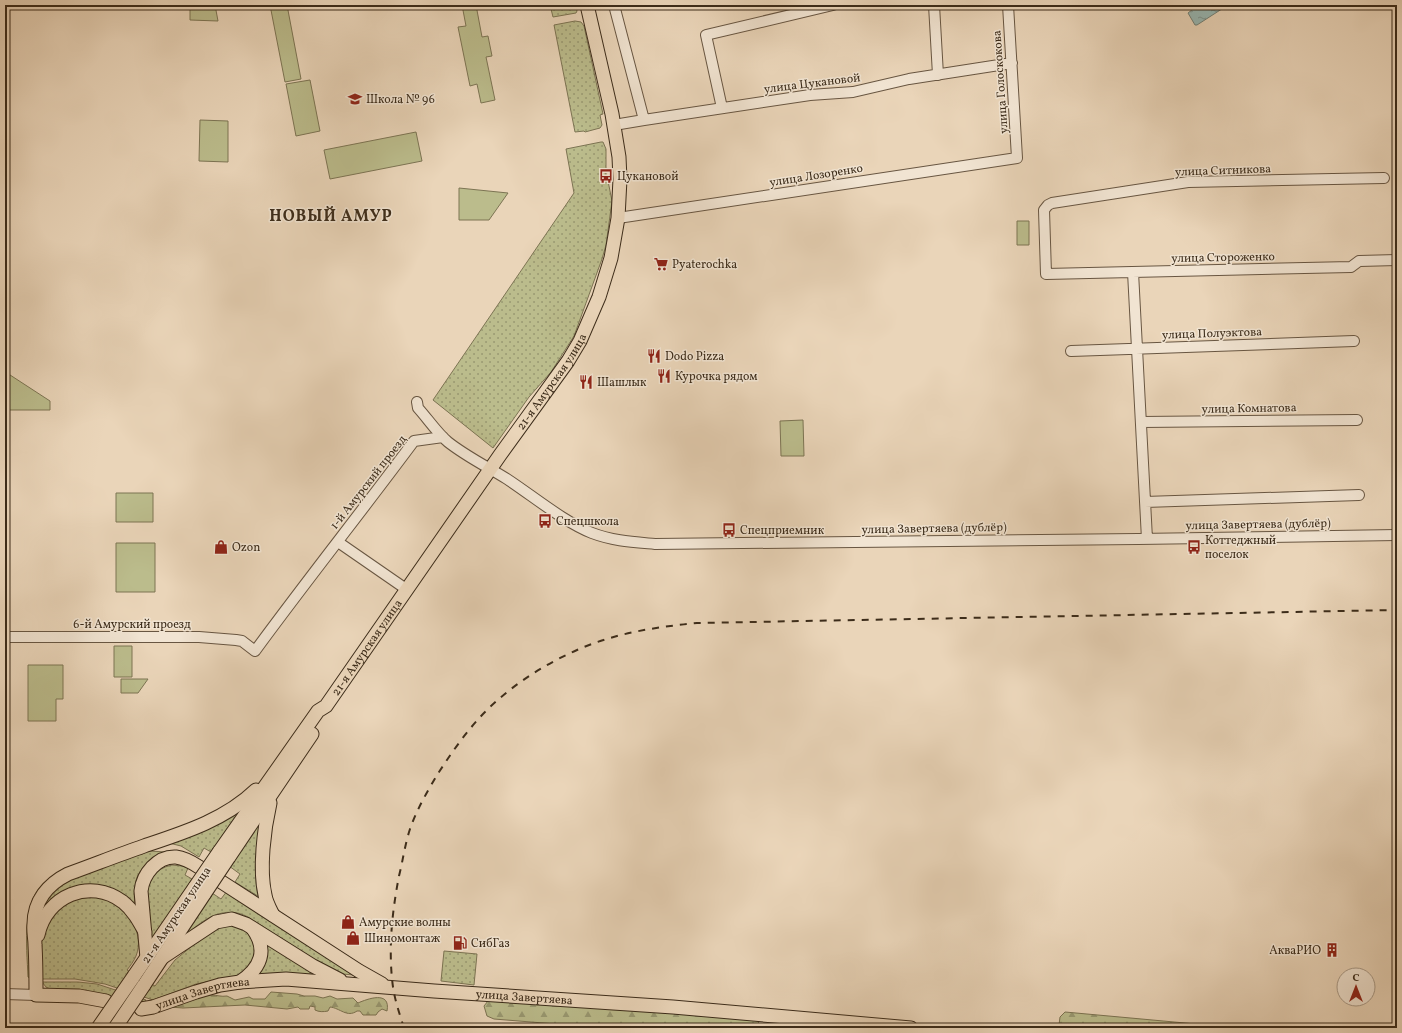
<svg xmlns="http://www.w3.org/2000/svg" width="1402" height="1033" viewBox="0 0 1402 1033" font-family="Vollkorn,serif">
  <defs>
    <pattern id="grass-dots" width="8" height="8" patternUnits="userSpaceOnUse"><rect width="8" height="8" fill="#bbbc8c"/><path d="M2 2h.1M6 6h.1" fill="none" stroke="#999972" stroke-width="1.8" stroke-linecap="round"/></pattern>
    <pattern id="forest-firs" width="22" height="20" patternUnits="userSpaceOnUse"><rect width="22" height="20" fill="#bbbc8c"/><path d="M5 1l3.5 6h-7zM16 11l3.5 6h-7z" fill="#999972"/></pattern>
    <pattern id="water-ripples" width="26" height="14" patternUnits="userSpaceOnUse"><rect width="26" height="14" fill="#98b8b4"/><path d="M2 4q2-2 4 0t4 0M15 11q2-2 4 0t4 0" fill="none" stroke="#7d9692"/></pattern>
  </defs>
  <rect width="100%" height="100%" fill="#ead5b9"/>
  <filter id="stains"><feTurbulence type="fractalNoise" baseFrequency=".005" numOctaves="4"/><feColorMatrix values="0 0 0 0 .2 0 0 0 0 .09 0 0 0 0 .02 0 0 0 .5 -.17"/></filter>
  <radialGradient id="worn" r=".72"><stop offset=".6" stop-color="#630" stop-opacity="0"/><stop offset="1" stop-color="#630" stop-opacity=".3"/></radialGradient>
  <path fill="url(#grass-dots)" stroke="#7c7453" d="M550 5H576L577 11 576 13 553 17Z
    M575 21 581 22 584 26 603 114 600 115 602 125 600 128 585 132 584 131 575 132 554 25Z
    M601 142H603L606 149V180L608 181 612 201 606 245 602 259 574 336 551 372 529 397 493 448 433 400 574 193 566 149Z
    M242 807 211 852 204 848 199 857 181 846 169 843Z
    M261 820V898L235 882 240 874 229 866Z
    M149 851 166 852C138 865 132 878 135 907L103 890 39 910 60 882Z
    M172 865 182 866 188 868 185 875 192 879 154 938 152 940C149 913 135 873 172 865Z
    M55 876 47 884 30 978 28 977C27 947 19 890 55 876Z
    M227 891 353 975 343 974 328 968 248 917C224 904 202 920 185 936L186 931 212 893 221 899Z
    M95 897C99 897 103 898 107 899 128 908 145 934 136 956 134 961 130 966 127 970L155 986 175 960 213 929 220 926 235 925 246 931 254 942 255 951 251 966 238 976 196 984 153 1000 105 984 75 979H41V942L46 923 65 903 80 898Z
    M263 942 322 978 254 977Z
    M444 951 477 954 474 985 441 981Z
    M42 982H78L97 984 146 1000 144 1003H141L108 996 52 990 46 987Z"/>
  <path fill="url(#forest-firs)" stroke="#7c7453" d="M271 992 297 994 304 996H315L323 998 330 996 337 999 353 998 358 1003C367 999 391 990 387 1011L382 1009 378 1012 376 1015H363L360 1011H357C347 1018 340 1008 330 1007L328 1011C323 1012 319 1012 315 1010V1007L310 1006 309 1009H300L298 1007 287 1009 245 1005 183 1008 169 1007C182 1002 197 994 211 995 217 995 221 997 227 996L235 1000 249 997 253 999H265Z
    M488 1001 756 1018 760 1025V1028H605L494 1019 487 1016 484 1006Z
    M1065 1012 1207 1025 1209 1028H1062L1059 1025 1060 1017Z
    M777 1022 841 1028H778Z"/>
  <path fill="#bbbc8c" stroke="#7c7453" d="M190 5H215L218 21 190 20Z
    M270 5H287L301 79 285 82Z
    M462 5H476L482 37 488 36 492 56 486 57 495 100 481 103 477 84 470 86 458 27 466 26Z
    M310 80 320 131 296 136 286 84Z
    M200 120 228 121V162L199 161Z
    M416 132 422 161 330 179 324 150Z
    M459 188 508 193 489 220H459Z
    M1017 221H1029V245H1017Z
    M7 373 50 401V410H7Z
    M803 420 804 456H781L780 421Z
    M116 493H153V522H116Z
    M116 543H155V592H116Z
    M114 646H132V677H114Z
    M28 665H63V699H56V721H28Z
    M121 679H148L138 693H121Z"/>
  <path fill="url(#water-ripples)" stroke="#738076" d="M1198 5H1228L1197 25H1195L1188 13Z"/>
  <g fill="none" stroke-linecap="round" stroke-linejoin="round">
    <defs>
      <path id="minor" d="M614 5 644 120
        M934 5 938 75
        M722 108 706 35 833 5
        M614 125 644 120 810 95 853 92 909 79 1012 63
        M1384 178 1188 182 1052 203 1048 205 1044 210 1046 274 1351 267 1359 261 1397 260
        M618 218 1017 158 1008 5
        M1133 272 1147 539
        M1071 351 1354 341
        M417 402 418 408C428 419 437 433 448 442 467 457 488 467 507 479 533 496 564 522 592 533 613 541 633 542 655 544L1138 539 1397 535
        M1141 422 1357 420
        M1145 502 1359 495
        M338 542 406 589
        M5 637H199L236 640 242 641 255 651C307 580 362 511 414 441L443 437
        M5 994 36 995"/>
      <g id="major">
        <path d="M270 803C264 829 259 869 265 895 266 902 270 909 273 915"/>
        <path id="s1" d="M219 852 318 711 326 706 500 455 568 361 580 341 599 297 611 258 618 218 620 179 619 157 612 114 587 5"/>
        <path d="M229 857 312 734"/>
        <path d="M220 881 359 971 382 984"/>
        <path d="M38 935C46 896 90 877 123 902 133 910 139 921 145 932"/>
        <path d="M163 957 216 922 232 919 246 924 313 966 340 980"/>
        <path d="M147 958 141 891C143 874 157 856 176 857 184 858 193 863 199 867"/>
        <path d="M134 976 195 887"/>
        <path d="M240 982C261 968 268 950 253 929"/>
        <path d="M144 985 205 893"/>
        <path d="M106 1001 79 996 36 995C36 978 36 962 35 945 35 938 33 931 34 924 34 901 48 884 68 874 93 865 118 855 144 846 183 833 225 820 256 790"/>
        <path id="s2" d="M141 1009 153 1007 196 992 220 985 240 982 286 979 434 991 673 1007 911 1028"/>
      </g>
    </defs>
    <use href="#minor" stroke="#685642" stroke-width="12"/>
    <use href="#major" stroke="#3c2c1a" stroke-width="15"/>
    <use href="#minor" stroke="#f1e4d2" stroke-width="10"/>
    <use href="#major" stroke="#ead5b9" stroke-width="13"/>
    <path stroke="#3c2c1a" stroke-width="2" stroke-dasharray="7 7" stroke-linecap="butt" d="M404 1028C400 1015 395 1001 393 987 388 950 392 912 399 876 403 860 405 844 410 829 417 809 428 790 439 772 452 752 466 732 483 714 509 687 543 665 577 650 615 633 656 627 697 623L1397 610"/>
    <defs>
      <path id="major-bridge" d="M195 887 219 852
        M205 893 229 857
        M98 1028 134 976
        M115 1028 144 985"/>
    </defs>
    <use href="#major-bridge" stroke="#3c2c1a" stroke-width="15" stroke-linecap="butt"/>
    <use href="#major-bridge" stroke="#ead5b9" stroke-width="13"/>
  </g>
  <defs>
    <symbol id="school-bare" viewBox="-9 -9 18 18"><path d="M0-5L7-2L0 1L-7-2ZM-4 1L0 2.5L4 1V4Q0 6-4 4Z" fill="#8f2418" stroke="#f1e4d2" stroke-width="2.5" paint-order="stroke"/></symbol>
    <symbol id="bus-bare" viewBox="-9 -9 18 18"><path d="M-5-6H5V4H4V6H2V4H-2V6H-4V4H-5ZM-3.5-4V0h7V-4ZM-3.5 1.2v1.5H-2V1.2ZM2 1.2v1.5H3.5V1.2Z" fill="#8f2418" stroke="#f1e4d2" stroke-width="2.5" paint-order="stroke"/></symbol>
    <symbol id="supermarket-bare" viewBox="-9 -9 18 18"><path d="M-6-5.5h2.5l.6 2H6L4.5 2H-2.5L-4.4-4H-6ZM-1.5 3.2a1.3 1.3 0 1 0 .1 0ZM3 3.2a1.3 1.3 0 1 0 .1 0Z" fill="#8f2418" stroke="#f1e4d2" stroke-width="2.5" paint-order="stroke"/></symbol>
    <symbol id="restaurant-bare" viewBox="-9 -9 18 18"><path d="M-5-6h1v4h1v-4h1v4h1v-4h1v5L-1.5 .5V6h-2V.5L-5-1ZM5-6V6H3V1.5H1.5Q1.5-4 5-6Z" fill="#8f2418" stroke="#f1e4d2" stroke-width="2.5" paint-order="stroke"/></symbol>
    <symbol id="shop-bare" viewBox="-9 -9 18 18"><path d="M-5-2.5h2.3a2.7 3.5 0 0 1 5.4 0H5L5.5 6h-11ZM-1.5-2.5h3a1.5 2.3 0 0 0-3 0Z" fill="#8f2418" stroke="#f1e4d2" stroke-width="2.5" paint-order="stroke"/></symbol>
    <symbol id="fuel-bare" viewBox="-9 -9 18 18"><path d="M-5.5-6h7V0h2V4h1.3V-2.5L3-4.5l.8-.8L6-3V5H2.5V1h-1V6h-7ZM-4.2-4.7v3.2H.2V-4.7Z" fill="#8f2418" stroke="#f1e4d2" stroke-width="2.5" paint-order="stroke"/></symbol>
    <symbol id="building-bare" viewBox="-9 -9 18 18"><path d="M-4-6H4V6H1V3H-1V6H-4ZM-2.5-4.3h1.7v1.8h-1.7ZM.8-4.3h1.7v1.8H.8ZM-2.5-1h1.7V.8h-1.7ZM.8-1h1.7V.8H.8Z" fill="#8f2418" stroke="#f1e4d2" stroke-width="2.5" paint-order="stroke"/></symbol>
  </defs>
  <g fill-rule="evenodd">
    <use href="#school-bare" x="345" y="89" width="20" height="20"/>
    <use href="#bus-bare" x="596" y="166" width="20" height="20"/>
    <use href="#supermarket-bare" x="651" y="254" width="20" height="20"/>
    <use href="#restaurant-bare" x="644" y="346" width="20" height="20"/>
    <use href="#restaurant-bare" x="654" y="366" width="20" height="20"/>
    <use href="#restaurant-bare" x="576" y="372" width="20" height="20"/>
    <use href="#bus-bare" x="535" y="511" width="20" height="20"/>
    <use href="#bus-bare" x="719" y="520" width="20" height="20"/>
    <use href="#shop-bare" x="211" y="537" width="20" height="20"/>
    <use href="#bus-bare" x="1184" y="537" width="20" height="20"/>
    <use href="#shop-bare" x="338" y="912" width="20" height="20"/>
    <use href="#shop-bare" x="343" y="928" width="20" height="20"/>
    <use href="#fuel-bare" x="450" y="933" width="20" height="20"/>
    <use href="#building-bare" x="1322" y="940" width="20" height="20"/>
  </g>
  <g text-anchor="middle" stroke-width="3" stroke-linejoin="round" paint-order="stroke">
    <g font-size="12" fill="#3c2c1a" stroke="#f1e4d2">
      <text transform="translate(1000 82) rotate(-94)" y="4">улица Голоскокова</text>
      <text transform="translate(812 83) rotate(-7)" y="4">улица Цукановой</text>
      <text transform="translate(1223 170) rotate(-2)" y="4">улица Ситникова</text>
      <text transform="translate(816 175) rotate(-9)" y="4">улица Лозоренко</text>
      <text transform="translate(1223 257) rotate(-1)" y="4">улица Стороженко</text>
      <text transform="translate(1212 333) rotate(-2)" y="4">улица Полуэктова</text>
      <text dy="4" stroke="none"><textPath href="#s1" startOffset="577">21-я Амурская улица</textPath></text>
      <text transform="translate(1249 408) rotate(-1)" y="4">улица Комнатова</text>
      <text transform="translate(368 482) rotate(-52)" y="4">1-й Амурский проезд</text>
      <text transform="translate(1258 524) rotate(-1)" y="4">улица Завертяева (дублёр)</text>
      <text transform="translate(934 528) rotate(-1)" y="4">улица Завертяева (дублёр)</text>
      <text x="132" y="628">6-й Амурский проезд</text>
      <text dy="4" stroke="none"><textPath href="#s1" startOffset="253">21-я Амурская улица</textPath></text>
      <text transform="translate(176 915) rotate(-56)" y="4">21-я Амурская улица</text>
      <text dy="4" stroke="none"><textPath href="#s2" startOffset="64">улица Завертяева</textPath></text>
      <text dy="4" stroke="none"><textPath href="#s2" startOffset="388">улица Завертяева</textPath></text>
    </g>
    <g font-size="12" fill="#3c2c1a" stroke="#f1e4d2" text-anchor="start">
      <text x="366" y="103">Школа № 96</text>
      <text x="617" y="180">Цукановой</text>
      <text x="672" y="268">Pyaterochka</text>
      <text x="665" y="360">Dodo Pizza</text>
      <text x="675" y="380">Курочка рядом</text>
      <text x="597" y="386">Шашлык</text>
      <text x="556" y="525">Спецшкола</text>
      <text x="740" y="534">Спецприемник</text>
      <text x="1205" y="544">Коттеджный<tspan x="1205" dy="14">поселок</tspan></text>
      <text x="232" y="551">Ozon</text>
      <text x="359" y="926">Амурские волны</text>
      <text x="364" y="942">Шиномонтаж</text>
      <text x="471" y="947">СибГаз</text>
      <text x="1321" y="954" text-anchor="end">АкваРИО</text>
    </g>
    <g font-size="16" font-weight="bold" letter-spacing="1" fill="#3c2c1a" stroke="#f1e4d2">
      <text x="331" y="221">НОВЫЙ АМУР</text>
    </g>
  </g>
  <rect width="1402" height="1033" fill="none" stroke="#ead5b9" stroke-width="20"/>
  <rect x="6" y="6" width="1390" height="1021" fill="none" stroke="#3c2c1a" stroke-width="2"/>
  <rect x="10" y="10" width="1382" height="1013" fill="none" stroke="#3c2c1a"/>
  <g transform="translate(1356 987)"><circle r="19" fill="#f1e4d2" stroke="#a99a88"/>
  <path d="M0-3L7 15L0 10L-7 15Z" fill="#8f2418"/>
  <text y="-6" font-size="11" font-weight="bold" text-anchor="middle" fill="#3c2c1a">С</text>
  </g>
  <rect width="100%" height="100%" filter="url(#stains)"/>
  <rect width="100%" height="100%" fill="url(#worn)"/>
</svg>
